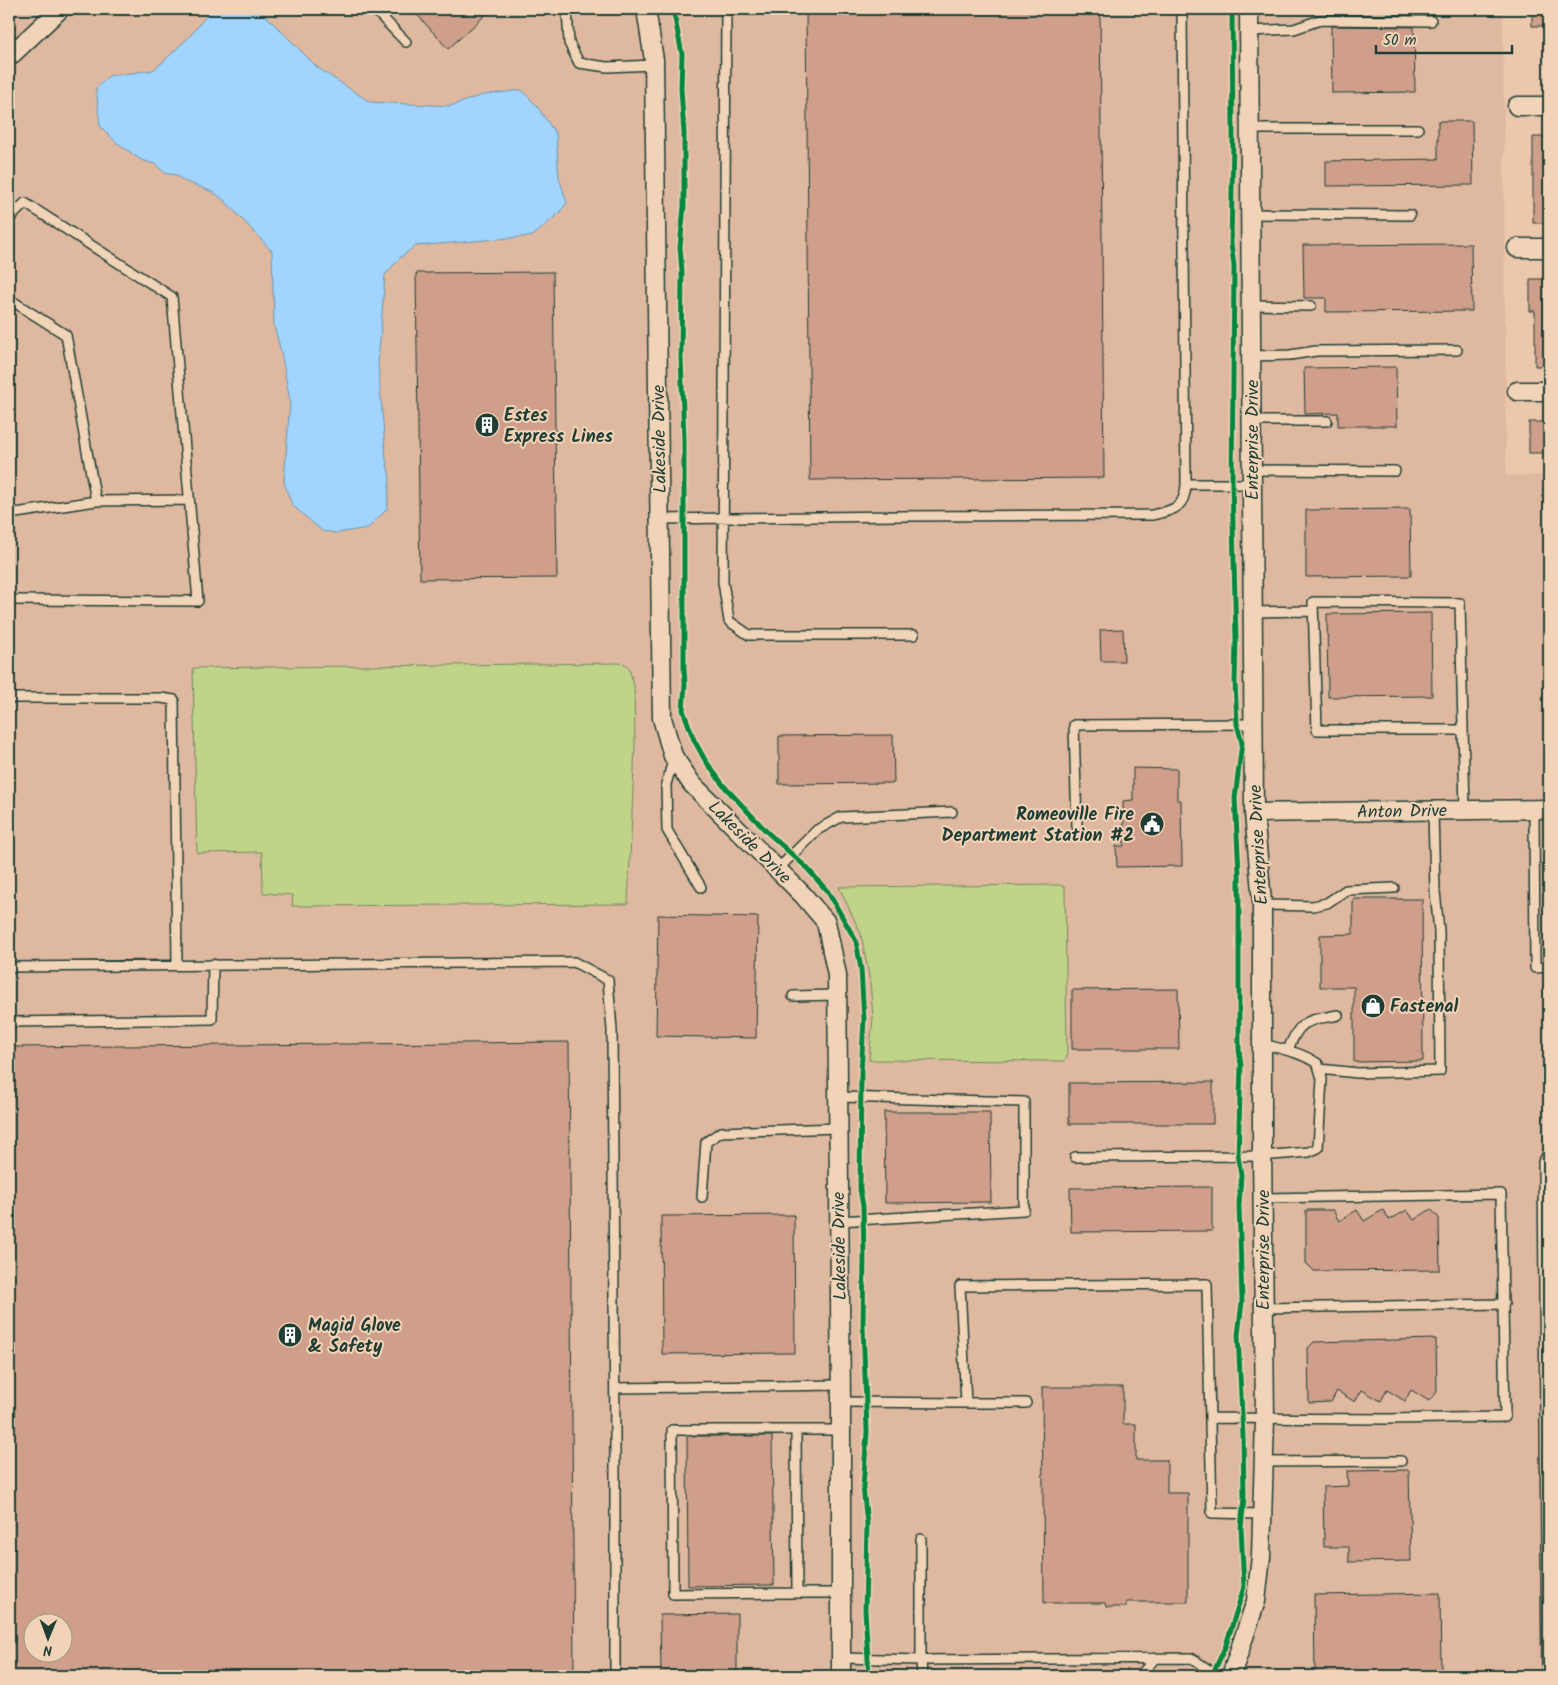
<svg xmlns="http://www.w3.org/2000/svg" width="1558" height="1685" viewBox="0 0 1558 1685" font-family="Kalam,sans-serif">
  <rect width="100%" height="100%" fill="#ebc7ac"/>
  <filter id="ink" filterUnits="userSpaceOnUse"><feTurbulence type="fractalNoise" baseFrequency=".02" numOctaves="2"/><feDisplacementMap in="SourceGraphic" scale="10" xChannelSelector="R" yChannelSelector="G"/><feConvolveMatrix kernelMatrix="1 2 1 2 8 2 1 2 1" color-interpolation-filters="sRGB"/></filter>
  <g filter="url(#ink)">
    <path fill="#dfb8a0" fill-rule="evenodd" d="M9 9H1503L1506 475 1549 476V1676H9ZM32 1622H62V1652H32Z"/>
    <path fill="#c0d489" stroke="#70885e" d="M618 663 625 664 629 668 634 686 635 745 628 904 292 906 293 895 263 893 262 852 197 853 193 668Z
      M1059 885 1065 887 1067 1057 1063 1061 869 1060 873 1017 870 981 861 934 839 887Z"/>
    <path fill="#a1d4ff" stroke="#6d98ae" d="M212 9H259L318 68 370 102 450 106 483 95 522 90 536 105 556 134 559 178 567 203 559 213 533 236 415 246 400 258 385 275 378 364 386 459 390 478 387 509 368 528 337 533 322 531 292 505 284 482 290 401 281 352 274 326 272 251 225 201 213 192 184 181 176 175 165 173 155 164 141 160 116 142 100 126 96 88 109 76 153 70 163 62 191 35Z"/>
    <path fill="#cf9f8b" stroke="#1f3d34" fill-rule="evenodd" d="M412 9H492L448 49Z
      M806 9H1100L1104 478 810 480Z
      M1532 9H1549V26H1532Z
      M1331 26 1414 27 1415 92 1332 93Z
      M1438 121H1472L1473 185 1326 186V161L1438 159Z
      M1533 137H1549V223H1533Z
      M1471 244 1472 311 1326 312V298H1304L1303 245Z
      M553 272 557 578 420 579 416 273Z
      M1530 279H1549V366H1535V311H1530Z
      M1396 367 1397 426H1338V413L1305 414 1304 368Z
      M1529 422H1549V453H1529Z
      M1410 509 1411 576 1306 577V510Z
      M1431 613 1432 696 1328 697 1327 614Z
      M1123 629 1124 661H1101L1100 630Z
      M893 735 894 783 779 784V736Z
      M1133 768 1177 769V800H1181L1182 866 1117 867 1116 846H1124L1123 801 1133 800Z
      M1353 899H1422L1423 1061 1354 1062V987H1320V935L1353 934Z
      M658 915 758 917 756 1038 656 1036Z
      M1178 989 1179 1049H1072V990Z
      M569 1042 574 1676H9V1047ZM32 1622H62V1652H32Z
      M1213 1082V1124H1069V1083Z
      M884 1112H990L991 1202 885 1203Z
      M1212 1187V1231L1071 1232 1070 1188Z
      M1431 1209 1439 1218 1440 1270 1314 1271 1306 1263V1210H1333L1339 1221 1357 1210 1364 1221 1383 1210 1389 1220 1407 1210 1414 1220Z
      M794 1215 795 1353 662 1354 661 1216Z
      M1436 1339 1437 1392 1429 1401 1411 1390 1405 1401 1387 1390 1381 1401 1362 1390 1355 1402 1337 1391 1331 1402 1309 1403 1308 1348 1314 1342Z
      M1042 1387H1123V1424H1136V1460H1167V1493H1188V1602H1126V1607H1106L1105 1603H1044Z
      M687 1436H772L774 1585 688 1586Z
      M1409 1470 1411 1561 1349 1562V1547H1324L1323 1487 1348 1486 1347 1471Z
      M1440 1593 1441 1676H1315L1314 1595Z
      M737 1614V1676H661L660 1615Z"/>
    <g fill="none" stroke-linecap="round" stroke-linejoin="round">
      <defs>
        <path id="service" d="M374 9 406 42
          M567 9 569 43 579 63 607 67 654 65
          M726 9 723 582 729 621 749 635H914
          M1182 9 1186 484
          M1250 31 1294 29 1320 20 1431 21
          M1250 129H1418
          M1251 214 1410 215
          M9 219 25 203 172 297 198 601 9 600
          M9 299 66 335 96 501 9 514
          M1252 305 1311 306
          M1252 356 1290 355 1316 351 1457 350
          M1252 421H1327
          M1253 470 1395 471
          M96 501 189 500
          M660 519 898 516 1152 515C1173 510 1185 509 1186 484H1253
          M1253 612 1312 611
          M9 698H161L174 700 177 964
          M1463 730H1317L1313 602 1460 603 1465 810
          M674 758 666 784 667 830 701 887
          M1534 809 1535 968 1549 967
          M1077 826 1074 725 1254 724
          M778 869 817 830 841 817 952 812
          M1262 905 1313 906 1327 903 1346 890 1394 888
          M9 967 574 962 608 980 612 1030 615 1437V1676
          M793 996 837 995
          M9 1022 212 1019 213 964
          M1288 1050C1300 1018 1308 1021 1338 1015
          M1319 1069 1358 1073 1440 1071 1439 931 1435 891 1433 811
          M839 1097 1024 1102V1210L839 1221
          M1075 1157 1262 1156 1309 1152 1318 1148 1322 1079 1318 1064C1301 1052 1282 1049 1262 1044
          M702 1197 706 1142 721 1132 839 1128
          M1263 1308 1504 1304
          M615 1388 841 1385
          M841 1402 966 1403 960 1286 1207 1284 1212 1513 1262 1514
          M966 1403H1026
          M1210 1418 1388 1419 1505 1417 1501 1194 1262 1198
          M796 1430H672L673 1594 797 1593
          M1264 1462 1401 1461
          M841 1593H797L796 1430H841
          M841 1658 921 1660V1539
          M922 1676 921 1660 1191 1658 1218 1676
          M1140 1676 1155 1658
          M1547 1676 1543 1162 1549 1152"/>
        <path id="minor" d="M646 9 654 60 662 718 673 756 692 784 803 895 826 922 837 975 841 1402V1676
          M9 57 60 9
          M1517 106H1549
          M1517 248H1549
          M1517 391H1549
          M1254 813 1549 809
          M1231 1676 1256 1601 1261 1557 1265 1419 1262 1149V902L1254 813 1249 9"/>
      </defs>
      <use href="#service" stroke="#1f3d34" stroke-width="12"/>
      <use href="#minor" stroke="#1f3d34" stroke-width="21"/>
      <use href="#service" stroke="#f1d4b7" stroke-width="9"/>
      <use href="#minor" stroke="#f1d4b7" stroke-width="18"/>
      <defs>
        <path id="cycleway" d="M673 9 682 54 681 89 684 133V206L680 247 682 272 681 357 684 440V668L685 684 683 710 694 740 705 760 723 785 767 832 806 867 828 892 856 941 861 969 864 1019 861 1073 860 1189 863 1206 864 1256 863 1325 867 1432 863 1487 867 1524 865 1610 869 1676
          M1212 1676 1226 1645 1244 1587 1241 1528 1244 1498 1243 1436 1238 1335 1242 1302 1239 1205 1241 1175 1238 1156 1241 1065 1239 1050V872L1235 798 1242 743 1237 724 1235 683 1236 639 1232 484 1234 266 1231 244 1233 138 1232 9"/>
      </defs>
      <use href="#cycleway" stroke="#f1d4b7" stroke-width="8"/>
      <use href="#cycleway" stroke="#00873e" stroke-width="5"/>
    </g>
  </g>
  <defs>
    <symbol id="building-disc" viewBox="-11 -11 22 22"><circle r="9.5" fill="#1f3d34" stroke="#f1d4b7"/><path d="M-4-6H4V6H1V3H-1V6H-4ZM-2.5-4.3h1.7v1.8h-1.7ZM.8-4.3h1.7v1.8H.8ZM-2.5-1h1.7V.8h-1.7ZM.8-1h1.7V.8H.8Z" fill="#fff"/></symbol>
    <symbol id="civic-disc" viewBox="-11 -11 22 22"><circle r="9.5" fill="#1f3d34" stroke="#f1d4b7"/><path d="M-.6-6.5H3V-4.5H.6V-3L4-1V1h2V6H-6V1h2V-1L-.6-3ZM-1.2 2.5V6h2.4V2.5Z" fill="#fff"/></symbol>
    <symbol id="shop-disc" viewBox="-11 -11 22 22"><circle r="9.5" fill="#1f3d34" stroke="#f1d4b7"/><path d="M-5-2.5h2.3a2.7 3.5 0 0 1 5.4 0H5L5.5 6h-11ZM-1.5-2.5h3a1.5 2.3 0 0 0-3 0Z" fill="#fff"/></symbol>
  </defs>
  <g fill-rule="evenodd">
    <use href="#building-disc" x="473" y="411" width="28" height="28"/>
    <use href="#civic-disc" x="1138" y="810" width="28" height="28"/>
    <use href="#shop-disc" x="1359" y="992" width="28" height="28"/>
    <use href="#building-disc" x="276" y="1321" width="28" height="28"/>
  </g>
  <g text-anchor="middle" stroke-width="4" stroke-linejoin="round" paint-order="stroke">
    <g font-size="18" font-weight="bold" fill="#1f3d34" stroke="#f1d4b7" text-anchor="start">
      <text x="504" y="421">Estes<tspan x="504" dy="21">Express Lines</tspan></text>
      <text x="1134" y="820" text-anchor="end">Romeoville Fire<tspan x="1134" dy="21">Department Station #2</tspan></text>
      <text x="1390" y="1012">Fastenal</text>
      <text x="308" y="1331">Magid Glove<tspan x="308" dy="21">&amp; Safety</tspan></text>
    </g>
    <g font-size="18" fill="#1f3d34" stroke="#f1d4b7">
      <text transform="translate(659 439) rotate(-91)" y="6">Lakeside Drive</text>
      <text transform="translate(1252 440) rotate(-90)" y="6">Enterprise Drive</text>
      <text transform="translate(1402 811) rotate(-1)" y="6">Anton Drive</text>
      <text transform="translate(750 842) rotate(45)" y="6">Lakeside Drive</text>
      <text transform="translate(1258 845) rotate(-93)" y="6">Enterprise Drive</text>
      <text transform="translate(839 1246) rotate(-91)" y="6">Lakeside Drive</text>
      <text transform="translate(1263 1250) rotate(-90)" y="6">Enterprise Drive</text>
    </g>
  </g>
  <rect width="1558" height="1685" fill="none" stroke="#f1d4b7" stroke-width="30"/>
  <rect x="15" y="15" width="1528" height="1655" fill="none" stroke="#1f3d34" stroke-width="2" filter="url(#ink)"/>
  <g transform="translate(48 1638) rotate(181)"><circle r="24" fill="#f1d4b7" stroke="#9d9883"/>
  <path d="M0-4L9 19L0 12L-9 19Z" fill="#1f3d34"/>
  <text y="-8" font-size="14" font-weight="bold" text-anchor="middle" fill="#1f3d34">N</text>
  </g>
  <path d="M1376 45v8h136v-8" fill="none" stroke="#1f3d34" stroke-width="2.5"/>
  <text x="1383" y="45" font-size="15" fill="#1f3d34" stroke="#f1d4b7" stroke-width="4" paint-order="stroke">50 m</text>
</svg>
